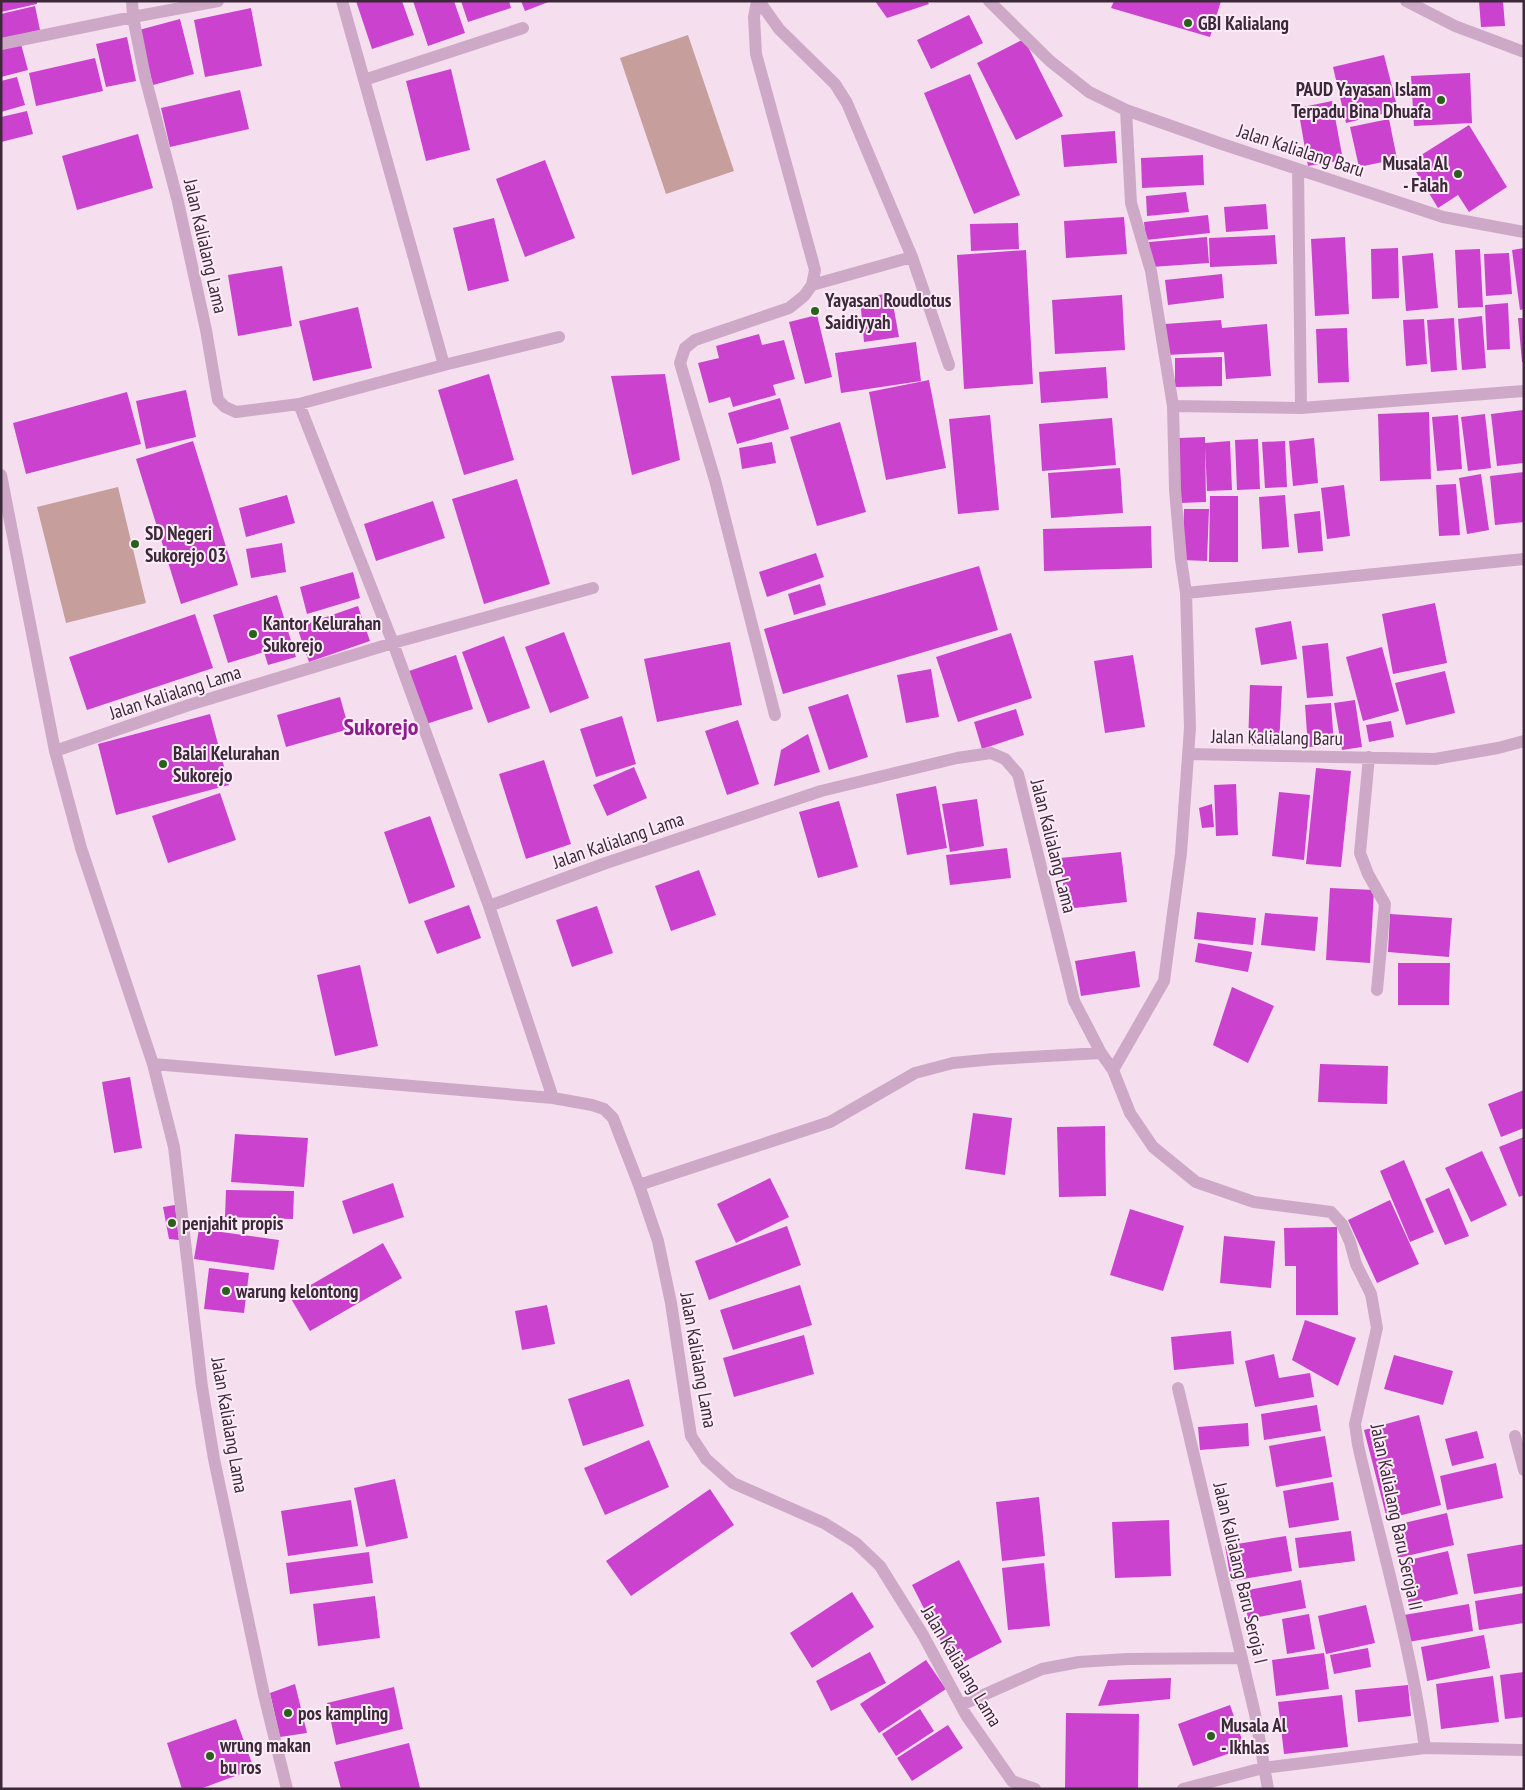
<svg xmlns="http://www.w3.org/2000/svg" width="1525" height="1790" viewBox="0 0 1525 1790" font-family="'PT Sans Narrow',sans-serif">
  <rect width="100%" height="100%" fill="#f5dfef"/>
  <path fill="#c69f9d" d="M688 35 734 171 666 194 620 58Z
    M118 487 146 603 66 623 37 507Z"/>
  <path fill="#cb42cf" d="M1 1H37V4L1 12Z
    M356 1H402L414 35 372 49Z
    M413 1H454L465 33 428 46Z
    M461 1H509L511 8 468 22Z
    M521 1H551L525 11Z
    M875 1H927L929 4 887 18Z
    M1114 1H1221L1210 37 1111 8Z
    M1479 1H1503L1505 26 1481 27Z
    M35 6 40 30 1 39V14Z
    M251 8 262 66 205 77 194 20Z
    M969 15 983 43 931 69 917 40Z
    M180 19 194 74 153 85 139 30Z
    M127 37 136 81 106 87 96 44Z
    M1024 39 1063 116 1016 140 977 63Z
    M21 44 28 70 1 77V49Z
    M1384 55 1398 110 1346 123 1333 67Z
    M95 58 103 91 36 106 29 73Z
    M451 69 470 150 426 161 406 81Z
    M1470 73 1472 123 1414 126 1411 76Z
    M970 74 1020 195 974 214 924 93Z
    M17 77 25 105 1 112V81Z
    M240 90 249 129 170 147 161 108Z
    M1332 101 1343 160 1308 166 1298 108Z
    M27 111 33 134 1 142V117Z
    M1389 119 1397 159 1359 167 1350 127Z
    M1469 125 1507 187 1469 212 1458 195 1438 208 1410 162Z
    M1115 131 1117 163 1064 167 1061 135Z
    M138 134 153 188 77 210 62 156Z
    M1203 155 1204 185 1142 188 1141 158Z
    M545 160 575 238 525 257 496 179Z
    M1186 192 1189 212 1147 216 1146 196Z
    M1266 204 1268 229 1226 232 1224 207Z
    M1208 215 1210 233 1146 240 1144 222Z
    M1124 217 1127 254 1066 258 1064 221Z
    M494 218 509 281 468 291 453 228Z
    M1018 223 1019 249 971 251 970 224Z
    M1275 235 1277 264 1210 267 1209 238Z
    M1207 237 1209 263 1151 267 1149 242Z
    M1345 237 1349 314 1315 316 1311 239Z
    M1398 248 1399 298 1372 299 1371 249Z
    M1524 248V309L1520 310 1512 250Z
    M1480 249 1483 307 1458 308 1455 250Z
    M1026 250 1033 384 964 389 957 255Z
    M1433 253 1438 308 1406 311 1402 256Z
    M1509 253 1512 294 1486 296 1484 254Z
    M282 266 292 326 238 336 228 275Z
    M1222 274 1224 298 1168 305 1165 280Z
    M891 293 899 337 864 342 860 298Z
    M1122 295 1125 350 1055 354 1052 300Z
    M1508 303 1510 349 1487 350 1485 305Z
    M358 307 372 368 313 381 299 321Z
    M817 315 832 377 805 384 789 322Z
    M1482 316 1486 368 1462 370 1458 319Z
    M1454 318 1457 370 1431 372 1427 320Z
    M1518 318H1524V362H1522Z
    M1424 319 1427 364 1406 366 1403 320Z
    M1221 320 1222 328 1267 324 1271 376 1226 379 1224 352 1167 355 1165 324Z
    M1347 328 1349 382 1318 383 1316 329Z
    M759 334 762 345 784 340 795 379 773 385 776 395 733 407 730 397 709 403 698 363 719 358 716 346Z
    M916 342 921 381 841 393 835 353Z
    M1222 357V386L1175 387V358Z
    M1106 367 1108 398 1041 403 1039 372Z
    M489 374 514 460 464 475 438 390Z
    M665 374 680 460 632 475 611 376Z
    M929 380 946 468 886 480 869 392Z
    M186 390 196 437 146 449 136 401Z
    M127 392 141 444 26 474 13 423Z
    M780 398 789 429 737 444 728 413Z
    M1523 410 1524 463 1497 466 1491 414Z
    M1429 412 1431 479 1380 481 1378 414Z
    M1485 414 1491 468 1468 471 1461 417Z
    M990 415 999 510 958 514 949 419Z
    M1458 415 1462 469 1437 471 1432 417Z
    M1112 418 1116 465 1042 471 1039 424Z
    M840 422 866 512 817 526 790 437Z
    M1205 437 1206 502 1180 503 1179 438Z
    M1314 438 1318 483 1293 486 1289 441Z
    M1258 439 1260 489 1237 490 1235 440Z
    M193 441 238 585 181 604 136 459Z
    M1230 441 1232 490 1207 491 1205 443Z
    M1285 441 1287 487 1265 488 1262 442Z
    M772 442 776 463 742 469 739 448Z
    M1120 468 1123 513 1051 518 1048 473Z
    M1524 472V522L1495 525 1490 476Z
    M1481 474 1489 530 1467 534 1459 478Z
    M517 479 550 584 484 604 452 499Z
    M1456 484 1460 535 1439 536 1436 485Z
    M1344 485 1350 536 1327 539 1321 488Z
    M287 495 295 523 246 537 239 508Z
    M1285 495 1289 547 1262 549 1259 497Z
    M1210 496H1238V562H1209Z
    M433 501 445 538 376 561 364 524Z
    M1184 509H1209L1207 561 1182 560Z
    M1320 511 1323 551 1298 553 1294 514Z
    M1151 526 1152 568 1044 571 1043 529Z
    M282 543 286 572 251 578 246 549Z
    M816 553 824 577 767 597 759 572Z
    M979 566 998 630 783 694 764 629Z
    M353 572 360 598 307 614 300 587Z
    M820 584 826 605 794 615 788 594Z
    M277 595 296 657 268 665 264 652 228 663 213 615Z
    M1435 603 1447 663 1393 674 1382 614Z
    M358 606 370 641 309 662 297 627Z
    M195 614 213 668 87 710 69 657Z
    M1291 621 1297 659 1261 665 1255 628Z
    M564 632 589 698 550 713 525 647Z
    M1011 633 1032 698 958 722 936 657Z
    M504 636 530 708 488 723 462 652Z
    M730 642 742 705 657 722 644 659Z
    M1328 643 1333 696 1307 698 1302 646Z
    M1382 647 1399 711 1363 721 1346 657Z
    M456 655 473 709 426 724 409 671Z
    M1133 655 1145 727 1105 733 1094 661Z
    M931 669 939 717 906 723 897 675Z
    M1445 671 1455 713 1406 725 1395 683Z
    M1250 685 1282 686 1279 746 1248 745Z
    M848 694 868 757 829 770 808 707Z
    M340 697 349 729 286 747 277 715Z
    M1355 700 1362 747 1342 750 1334 703Z
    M1331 703 1334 745 1308 747 1305 705Z
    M1016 709 1024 735 982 749 974 722Z
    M210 714 229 785 116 815 98 744Z
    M622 716 636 764 596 777 580 729Z
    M738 720 759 784 727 795 705 731Z
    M1391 721 1394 737 1369 742 1366 725Z
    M808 734 820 772 774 786 781 750Z
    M544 760 571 844 526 859 499 774Z
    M634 767 647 798 607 816 593 785Z
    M1316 768 1351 771 1341 867 1306 864Z
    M1236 784 1238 835 1216 836 1214 785Z
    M936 786 947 848 907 855 896 794Z
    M1279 792 1310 795 1304 860 1272 856Z
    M220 793 236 840 168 863 152 816Z
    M977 799 984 846 950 852 942 804Z
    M839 801 858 867 818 878 799 812Z
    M1212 804 1214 827 1202 828 1199 808Z
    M430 816 455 887 409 904 384 832Z
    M1007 848 1011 878 950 885 946 855Z
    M1121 852 1127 902 1066 909 1060 858Z
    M699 870 716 915 671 931 655 886Z
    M1330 888 1374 890 1370 963 1326 960Z
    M469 905 481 938 437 954 424 921Z
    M597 906 613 953 572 967 556 920Z
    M1197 912 1256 918 1253 945 1194 939Z
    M1265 913 1318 917 1315 951 1261 945Z
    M1390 914 1452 918 1449 957 1388 952Z
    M1198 943 1252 952 1248 972 1195 962Z
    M1135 951 1140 987 1081 996 1075 961Z
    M1398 963H1450L1449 1005H1398Z
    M360 965 378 1046 335 1056 317 975Z
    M1232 987 1274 1006 1248 1063 1213 1045Z
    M1320 1064 1388 1066 1387 1104 1318 1102Z
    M130 1077 142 1148 114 1153 102 1082Z
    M1524 1090V1128L1501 1137 1488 1104Z
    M973 1113 1012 1118 1005 1175 965 1169Z
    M1105 1126 1106 1196 1059 1197 1057 1127Z
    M235 1134 308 1138 304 1187 231 1182Z
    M1524 1137V1195L1519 1197 1499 1147Z
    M1482 1151 1507 1205 1471 1222 1445 1168Z
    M1404 1160 1434 1232 1410 1242 1380 1171Z
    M770 1178 789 1217 736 1243 717 1204Z
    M393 1183 404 1217 353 1234 342 1201Z
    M1449 1188 1469 1236 1445 1245 1425 1199Z
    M226 1190 294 1191 293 1219 225 1217Z
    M1390 1200 1419 1264 1377 1283 1348 1220Z
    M175 1205 179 1240 169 1239 163 1207Z
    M1130 1209 1184 1226 1163 1291 1110 1275Z
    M787 1226 801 1265 709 1300 695 1261Z
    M1337 1227 1338 1315H1296V1266H1285L1284 1228Z
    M199 1229 279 1240 274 1270 194 1259Z
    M1224 1236 1275 1241 1271 1288 1220 1283Z
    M383 1243 402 1278 310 1331 290 1297Z
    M209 1268 249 1273 244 1313 204 1309Z
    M800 1285 812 1325 733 1350 720 1310Z
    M547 1305 555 1344 522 1350 515 1311Z
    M1305 1320 1356 1338 1338 1386 1292 1360Z
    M1231 1331 1234 1364 1174 1370 1171 1337Z
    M804 1335 814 1374 734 1397 723 1358Z
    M1274 1354 1279 1378 1310 1373 1314 1397 1255 1407 1245 1361Z
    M1394 1355 1453 1371 1443 1405 1384 1389Z
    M629 1379 644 1426 583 1446 568 1399Z
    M1317 1405 1321 1431 1264 1440 1261 1414Z
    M1419 1415 1441 1505 1387 1519 1364 1430Z
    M1248 1423 1249 1446 1200 1450 1198 1427Z
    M1477 1431 1484 1458 1452 1466 1445 1439Z
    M1325 1436 1332 1477 1276 1487 1269 1446Z
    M649 1440 669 1487 605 1515 584 1468Z
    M1496 1463 1503 1498 1447 1510 1440 1476Z
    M395 1479 408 1538 366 1547 354 1488Z
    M1333 1482 1339 1520 1289 1528 1283 1491Z
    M710 1489 734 1525 631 1596 606 1561Z
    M1039 1497 1045 1556 1002 1561 996 1502Z
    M351 1500 358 1546 288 1556 281 1511Z
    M1447 1513 1454 1545 1398 1558 1391 1526Z
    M1169 1520 1171 1576 1115 1578 1112 1522Z
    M1351 1531 1355 1561 1299 1568 1295 1538Z
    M1286 1536 1292 1571 1231 1581 1225 1546Z
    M1524 1544V1586L1474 1594 1467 1554Z
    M1448 1551 1458 1594 1409 1605 1400 1562Z
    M369 1552 373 1583 290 1594 286 1563Z
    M959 1560 1002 1642 954 1667 912 1585Z
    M1044 1563 1050 1626 1008 1630 1002 1568Z
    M1301 1580 1306 1608 1248 1619 1243 1591Z
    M852 1592 874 1627 812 1668 790 1633Z
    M1524 1593V1623L1479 1630 1475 1601Z
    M375 1596 380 1638 318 1646 313 1604Z
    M1469 1604 1473 1631 1408 1642 1404 1615Z
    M1366 1605 1375 1643 1326 1654 1318 1616Z
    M1309 1614 1315 1649 1287 1654 1282 1619Z
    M1484 1635 1490 1668 1427 1681 1421 1647Z
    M1368 1648 1371 1667 1334 1674 1330 1655Z
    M870 1652 886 1683 831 1711 816 1681Z
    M1324 1653 1329 1689 1276 1696 1272 1660Z
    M926 1660 946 1689 879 1733 860 1704Z
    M1524 1672V1717L1505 1719 1500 1675Z
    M1493 1676 1499 1722 1441 1729 1436 1684Z
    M1171 1678 1170 1699 1098 1706 1108 1680Z
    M295 1684 307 1733 280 1737 270 1693Z
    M1408 1685 1411 1716 1358 1722 1355 1690Z
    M394 1687 403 1729 336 1745 327 1703Z
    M1342 1695 1348 1747 1284 1754 1278 1702Z
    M1230 1705 1245 1748 1193 1766 1178 1724Z
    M920 1709 934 1731 896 1756 882 1734Z
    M1066 1713 1139 1714 1138 1789H1065Z
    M236 1719 254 1769 200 1789H182L167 1743Z
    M948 1725 963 1748 912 1781 897 1758Z
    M409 1743 420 1788 341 1789 334 1762Z"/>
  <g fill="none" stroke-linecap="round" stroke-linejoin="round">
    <path stroke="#cea9c7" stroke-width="12" d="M132 1 133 17 218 1
      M342 1 444 365
      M757 1 754 17 756 54 815 270 812 285 804 296 789 308 695 340 685 348 680 363 715 480 775 715
      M759 1 779 29 835 84 847 103 912 257 949 365
      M989 1 1050 61 1089 92 1126 110 1222 144 1443 217 1524 232
      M1406 1 1455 26 1524 52
      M1 44 133 17 145 77 178 202 206 330 218 400 225 407 236 412 299 404
      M364 80 523 28
      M1298 169 1301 408
      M812 285 912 257
      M1173 406 1301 408 1524 391
      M1 475 55 751 81 848 153 1064 174 1147 202 1387 214 1459 264 1695 287 1789
      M1186 593 1524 559
      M55 751 189 705 393 643 593 588
      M1189 754 1435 759 1498 748 1524 741
      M1369 757 1360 853 1368 874 1385 904 1377 990
      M489 906 606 863 821 791 957 758 991 753 1005 759 1018 774 1074 1001 1101 1053 1113 1070 1130 1113 1153 1147 1196 1182 1254 1202 1331 1212 1342 1224 1350 1242 1356 1264 1371 1294 1377 1328 1355 1424 1358 1445C1381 1546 1411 1646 1425 1748
      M153 1064 553 1098 592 1105 604 1109 613 1118 639 1185 658 1241 671 1303 691 1436 706 1459 733 1483 824 1523 856 1543 880 1566 923 1635 966 1715 1012 1781
      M1113 1070 1164 981 1181 853 1190 728 1186 593 1181 559 1175 490 1173 406 1151 271 1131 203 1126 110
      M553 1098 489 906 393 643 299 404 444 365 559 337
      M639 1185 830 1122 915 1073 953 1063 994 1059 1101 1053
      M1178 1388 1255 1714 1268 1789
      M1515 1436 1524 1470
      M961 1705 1042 1669 1079 1662 1127 1659 1242 1658
      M1012 1781 1035 1789
      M1183 1789 1263 1768 1425 1748 1524 1750"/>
  </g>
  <g fill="#29601b" stroke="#fcecf7" stroke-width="2">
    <circle cx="1188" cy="23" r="5"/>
    <circle cx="1441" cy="100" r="5"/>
    <circle cx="1458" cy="174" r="5"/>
    <circle cx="815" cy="311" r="5"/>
    <circle cx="135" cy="544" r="5"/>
    <circle cx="253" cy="634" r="5"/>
    <circle cx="163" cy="764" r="5"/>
    <circle cx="172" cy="1223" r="5"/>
    <circle cx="226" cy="1291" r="5"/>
    <circle cx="288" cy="1713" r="5"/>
    <circle cx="1211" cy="1736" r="5"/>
    <circle cx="210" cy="1756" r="5"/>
  </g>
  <g text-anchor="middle" stroke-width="4" stroke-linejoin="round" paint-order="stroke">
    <g font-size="19" font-weight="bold" fill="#3b293a" stroke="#fcecf7" text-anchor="start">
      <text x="1198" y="30">GBI Kalialang</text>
      <text x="1431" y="96" text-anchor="end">PAUD Yayasan Islam<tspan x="1431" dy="22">Terpadu Bina Dhuafa</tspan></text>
      <text x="1448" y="170" text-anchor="end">Musala Al<tspan x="1448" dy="22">- Falah</tspan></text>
      <text x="825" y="307">Yayasan Roudlotus<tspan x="825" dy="22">Saidiyyah</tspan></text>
      <text x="145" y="540">SD Negeri<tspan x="145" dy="22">Sukorejo 03</tspan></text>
      <text x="263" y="630">Kantor Kelurahan<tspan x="263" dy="22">Sukorejo</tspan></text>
      <text x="173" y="760">Balai Kelurahan<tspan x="173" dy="22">Sukorejo</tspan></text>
      <text x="182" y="1230">penjahit propis</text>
      <text x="236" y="1298">warung kelontong</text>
      <text x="298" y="1720">pos kampling</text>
      <text x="1221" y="1732">Musala Al<tspan x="1221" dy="22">- Ikhlas</tspan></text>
      <text x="220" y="1752">wrung makan<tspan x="220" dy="22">bu ros</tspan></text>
    </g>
    <g font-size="19" fill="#3b293a" stroke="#fcecf7">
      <text transform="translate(1301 150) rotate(18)" y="7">Jalan Kalialang Baru</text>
      <text transform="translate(206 246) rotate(77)" y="7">Jalan Kalialang Lama</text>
      <text transform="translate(175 692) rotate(-18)" y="7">Jalan Kalialang Lama</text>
      <text transform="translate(1277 737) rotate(1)" y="7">Jalan Kalialang Baru</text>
      <text transform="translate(618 840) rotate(-19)" y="7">Jalan Kalialang Lama</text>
      <text transform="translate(1054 846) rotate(76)" y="7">Jalan Kalialang Lama</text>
      <text transform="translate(699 1360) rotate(80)" y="7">Jalan Kalialang Lama</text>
      <text transform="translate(230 1425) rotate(80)" y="7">Jalan Kalialang Lama</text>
      <text transform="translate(1397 1517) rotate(78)" y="7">Jalan Kalialang Baru Seroja II</text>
      <text transform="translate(1241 1573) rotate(77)" y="7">Jalan Kalialang Baru Seroja I</text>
      <text transform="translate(962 1666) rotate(59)" y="7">Jalan Kalialang Lama</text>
    </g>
    <g font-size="24" font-weight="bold" fill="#8d1c91" stroke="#fcecf7">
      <text x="381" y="735">Sukorejo</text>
    </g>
  </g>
  <rect width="1525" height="1790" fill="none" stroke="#3b293a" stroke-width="5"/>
</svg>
